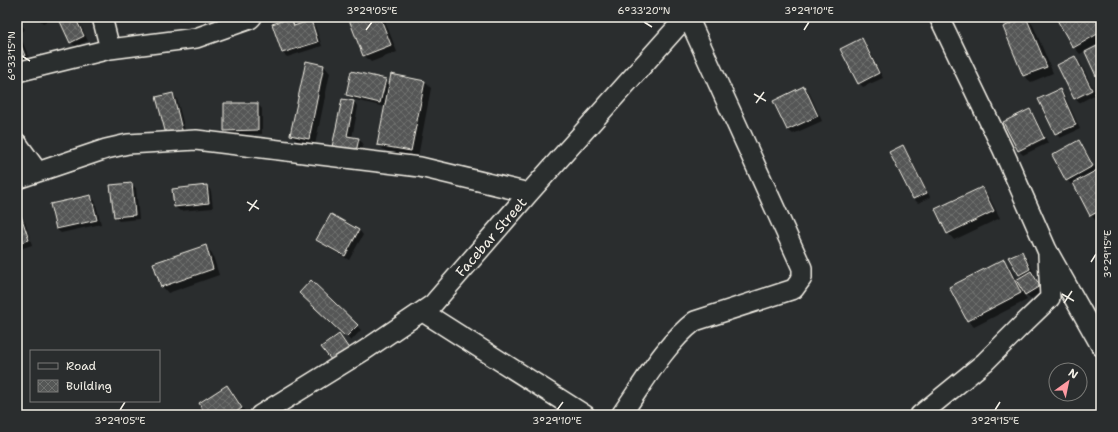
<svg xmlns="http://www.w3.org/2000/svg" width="1118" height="432" viewBox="0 0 1118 432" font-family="'Shantell Sans',sans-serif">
  <defs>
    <pattern id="building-cross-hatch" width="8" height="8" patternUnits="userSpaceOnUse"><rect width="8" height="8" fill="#555756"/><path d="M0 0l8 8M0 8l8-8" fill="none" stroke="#6e706e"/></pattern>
  </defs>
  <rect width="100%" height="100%" fill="#2a2d2e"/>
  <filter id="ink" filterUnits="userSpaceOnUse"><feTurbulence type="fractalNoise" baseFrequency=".025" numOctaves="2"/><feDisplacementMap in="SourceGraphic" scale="8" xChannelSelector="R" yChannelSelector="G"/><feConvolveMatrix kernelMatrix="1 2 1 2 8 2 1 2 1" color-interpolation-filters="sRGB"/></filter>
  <g filter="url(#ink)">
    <path fill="#0007" d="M37 17H56L43 23Z
      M59 17H77L88 41 75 46 70 42Z
      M349 17H381L385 21 397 52 371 62 364 55Z
      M1060 17H1101V42L1080 54 1074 47Z
      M1026 18 1033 25 1053 73 1031 82 1024 76Z
      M17 20 25 29 17 35Z
      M291 20 296 26 311 21 315 26 322 46 287 57 283 53Z
      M17 37 23 43 31 62 17 68Z
      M861 40 866 44 883 78 863 87 859 83Z
      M1101 46V79L1097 75Z
      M1075 57 1080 62 1096 94 1101 92V105L1096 94 1079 103 1075 98Z
      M324 66 330 73 315 145 298 142 291 135Z
      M385 80 390 85 425 82 431 88 418 157 385 151 378 144 385 107 351 99 347 95Z
      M804 87 809 92 822 121 793 134 788 130 775 101Z
      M1059 90 1064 94 1080 129 1060 138 1056 134 1039 99Z
      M173 94 177 99 187 138 172 142Z
      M354 102 358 107 352 138 358 139 363 143 360 156 338 152Z
      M258 104 262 109V134L230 135 225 130Z
      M1029 110 1034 115 1048 143 1023 155 1019 151 1005 123Z
      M1078 142 1083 146 1097 172 1101 175V217L1095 220 1091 215 1074 184 1072 185 1067 180 1053 156Z
      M903 146 907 151 930 197 918 203 914 199 890 152Z
      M131 184 136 188 139 219 119 221 114 216Z
      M207 186 211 191 213 208 180 211 175 207Z
      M982 188 988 195 1000 218 954 240 948 233Z
      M91 196 95 201 101 224 61 233 56 229Z
      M20 218 25 222 32 245 17 250V219Z
      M359 230 363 235 349 260 322 244 318 240Z
      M205 247 212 253 219 275 168 293 162 286Z
      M1021 252 1026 256 1034 273 1033 274 1044 291 1030 299 1022 291 1027 300 974 327 967 320 1003 261 1010 267 1017 281 1023 278 1009 257Z
      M311 282 361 330 351 341 300 293Z
      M227 387 232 391 246 413 243 415H207Z"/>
    <path fill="url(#building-cross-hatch)" stroke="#f4f1e8" d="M58 17H75L84 36 70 43Z
      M348 17H380L391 45 363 56Z
      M1026 17 1047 67 1023 76 1003 27Z
      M1058 17H1101V32L1073 48 1056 18Z
      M291 18 294 26 311 20 318 42 282 53 272 24Z
      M17 20 21 24 17 27Z
      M17 35 25 56 17 59Z
      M862 38 879 73 858 84 840 49Z
      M1101 44V73L1096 76 1085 52Z
      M1075 56 1092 90 1074 99 1057 65Z
      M306 61 324 65 309 139 290 135Z
      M351 71 386 79 380 103 346 95Z
      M391 74 425 81 411 151 377 145Z
      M804 86 818 116 787 130 773 101Z
      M1060 89 1076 125 1055 134 1038 99Z
      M1101 91V107L1095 93Z
      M173 93 183 134 167 138 156 97Z
      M342 99 354 101 347 136 359 138 356 152 332 147Z
      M224 103H258V130L224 131Z
      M1030 109 1044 138 1018 151 1003 122Z
      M1079 140 1093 166 1066 181 1052 155Z
      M903 145 927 193 913 199 889 152Z
      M1097 170 1101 177V210L1090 216 1073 183Z
      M132 183 135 215 114 217 110 185Z
      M207 185 209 203 174 207 172 189Z
      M982 187 994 211 947 234 935 209Z
      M91 195 97 220 56 229 50 204Z
      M331 214 359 230 345 256 316 240Z
      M21 216 29 240 17 244V218Z
      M1101 218V230L1097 220Z
      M206 245 213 269 161 287 153 263Z
      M1022 251 1030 269 1019 275 1008 257Z
      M1004 259 1021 293 967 321 949 287Z
      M1031 271 1040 286 1025 295 1016 280Z
      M311 280 358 325 346 337 299 293Z
      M339 334 352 353 335 365 321 347Z
      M227 385 242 408 232 415H206L199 403Z"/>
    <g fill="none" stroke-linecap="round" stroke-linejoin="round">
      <defs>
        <path id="street" d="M102 17 110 49
          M939 17 1003 150 1047 250 1101 346
          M17 72 110 49 196 38 250 19 252 17
          M17 143 38 172
          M17 179 106 149 128 144 196 140 420 167 529 193
          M423 312 585 415
          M260 415 365 350 433 304 529 193 686 17
          M621 415C643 384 665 344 695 321L794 289 802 278V268L688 17
          M920 415 985 362 1020 327 1050 298 1048 255"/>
      </defs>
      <use href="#street" stroke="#f4f1e8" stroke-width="22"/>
      <use href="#street" stroke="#2a2d2e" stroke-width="19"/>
    </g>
  </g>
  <path fill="none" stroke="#f4f1e8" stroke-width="1.5" d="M644 22 652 27M366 30 372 22M804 30 809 22M22 56 30 61M754 94 766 101M756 103 764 92M247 202 259 209M249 211 257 200M1091 262 1096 254M1062 294 1074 301M1064 303 1072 291M120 410 125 402M557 410 563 402M995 410 1000 402"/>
  <g text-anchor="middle" stroke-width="3.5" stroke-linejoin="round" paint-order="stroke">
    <g font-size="14" fill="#f4f1e8" stroke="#2a2d2e">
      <text transform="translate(491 237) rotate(-49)" y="5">Facebar Street</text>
    </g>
  </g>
  <rect width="1118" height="432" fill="none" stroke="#2a2d2e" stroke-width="44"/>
  <rect x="30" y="350" width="130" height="52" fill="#2a2d2e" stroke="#7b7b78"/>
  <rect x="38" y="363" width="20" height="6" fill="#2a2d2e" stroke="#7b7b78"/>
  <text x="66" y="370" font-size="12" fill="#f4f1e8">Road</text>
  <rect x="38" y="380" width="20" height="12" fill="url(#building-cross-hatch)" stroke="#7b7b78"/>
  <text x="66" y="390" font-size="12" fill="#f4f1e8">Building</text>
  <g transform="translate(1068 382) rotate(33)"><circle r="19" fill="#2a2d2e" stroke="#7b7b78"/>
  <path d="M0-3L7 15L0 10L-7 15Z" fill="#ff9aa2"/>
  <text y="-6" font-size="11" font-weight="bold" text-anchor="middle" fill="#f4f1e8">N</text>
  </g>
  <rect x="22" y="22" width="1074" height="388" fill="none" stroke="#f4f1e8" stroke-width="1.5"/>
  <g font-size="10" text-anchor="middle" fill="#f4f1e8">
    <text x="372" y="14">3°29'05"E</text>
    <text x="644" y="14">6°33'20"N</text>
    <text x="809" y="14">3°29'10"E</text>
    <text transform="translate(11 56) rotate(-90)" y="4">6°33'15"N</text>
    <text transform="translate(1107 254) rotate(-90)" y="4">3°29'15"E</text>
    <text x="120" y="424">3°29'05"E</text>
    <text x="557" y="424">3°29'10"E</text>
    <text x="995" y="424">3°29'15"E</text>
  </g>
</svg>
